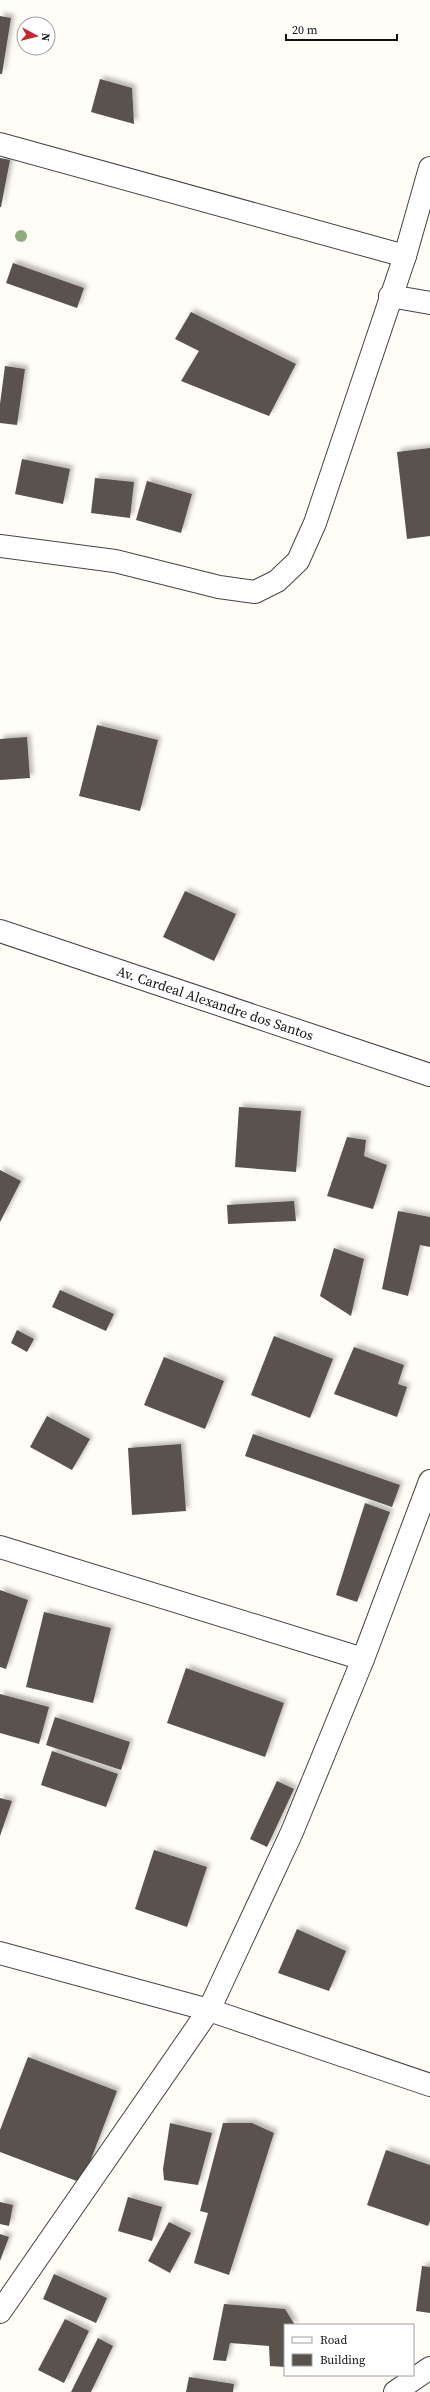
<svg xmlns="http://www.w3.org/2000/svg" width="430" height="2392" viewBox="0 0 430 2392" font-family="'Source Serif 4',serif">
  <defs>
    <filter id="shadow"><feDropShadow dx="3.5" dy="-3.5" stdDeviation="2" flood-color="#0004"/></filter>
  </defs>
  <rect width="100%" height="100%" fill="#fffdf5"/>
  <path fill="#5a524d" filter="url(#shadow)" d="M0 16 11 18 2 74H0Z
    M100 79 132 88 134 124 91 112Z
    M0 158 10 160 1 207H0Z
    M13 263 84 288 77 308 6 283Z
    M191 312 296 364 269 416 181 381 199 351 175 339Z
    M5 366 25 369 17 425 0 423V404Z
    M430 448V536L407 539 397 452Z
    M22 459 70 469 63 504 15 494Z
    M95 478 134 482 130 518 91 513Z
    M147 481 192 494 181 533 136 520Z
    M97 725 158 740 140 811 79 796Z
    M27 737 30 778 0 780V739Z
    M185 891 236 914 214 961 163 937Z
    M239 1107 301 1111 296 1172 235 1167Z
    M347 1137 366 1140 364 1156 387 1165 373 1209 327 1196Z
    M0 1170 21 1181 0 1222Z
    M294 1201 296 1221 228 1224 227 1205Z
    M398 1211 430 1217V1247L420 1245 408 1296 382 1289Z
    M334 1248 364 1259 351 1316 320 1296Z
    M60 1290 114 1314 106 1331 52 1307Z
    M17 1330 34 1339 27 1352 11 1343Z
    M274 1336 333 1359 310 1418 251 1395Z
    M354 1347 404 1365 398 1384 407 1387 397 1417 334 1394Z
    M164 1357 224 1381 205 1429 144 1405Z
    M47 1416 90 1439 72 1470 30 1447Z
    M253 1434 400 1485 392 1507 245 1456Z
    M181 1444 186 1511 132 1515 128 1448Z
    M365 1503 390 1512 357 1602 336 1595Z
    M0 1590 28 1600 6 1669 0 1667Z
    M44 1612 111 1628 93 1703 26 1687Z
    M186 1668 284 1703 265 1757 167 1723Z
    M0 1694 49 1707 39 1744 0 1733Z
    M55 1717 130 1742 121 1770 46 1745Z
    M52 1751 118 1774 106 1807 41 1785Z
    M277 1781 294 1789 267 1847 250 1839Z
    M0 1798 12 1801 0 1836Z
    M154 1850 207 1867 187 1927 135 1909Z
    M297 1929 346 1951 329 1991 278 1973Z
    M28 2057 117 2091 82 2183 0 2152V2130Z
    M170 2123 212 2133 198 2185 164 2180 163 2169Z
    M223 2123H252L274 2133 229 2275 194 2263 208 2213 200 2211Z
    M386 2150 430 2165V2221L428 2226 367 2205Z
    M128 2197 162 2207 152 2241 118 2231Z
    M0 2202 13 2205 9 2226 0 2224Z
    M169 2222 191 2233 170 2273 148 2261Z
    M0 2234 9 2237 0 2261Z
    M422 2266 430 2267V2313L416 2311Z
    M54 2274 107 2298 96 2323 43 2299Z
    M224 2304 285 2309 295 2325H285V2367L270 2366 269 2346 230 2343 226 2361 213 2360Z
    M65 2319 89 2331 64 2383 38 2370Z
    M98 2338 113 2346 91 2392H71Z
    M189 2377 234 2384 233 2392H186Z"/>
  <g fill="none" stroke-linecap="round" stroke-linejoin="round">
    <defs>
      <g id="minor">
        <path d="M0 144 405 256"/>
        <path d="M390 296 430 303"/>
        <path d="M0 546 115 561 219 587 255 592 277 581 298 561 315 523 405 256 430 168"/>
        <path id="s1" d="M0 931 430 1075"/>
        <path d="M0 1547 363 1659"/>
        <path d="M0 1953 209 2010 430 2085"/>
        <path d="M0 2312 209 2010 292 1832 363 1659 430 1481"/>
        <path d="M395 2392 430 2368"/>
      </g>
    </defs>
    <use href="#minor" stroke="#444" stroke-width="24"/>
    <use href="#minor" stroke="#fff" stroke-width="22"/>
  </g>
  <circle fill="#8dad7f" cx="21" cy="236" r="6"/>
  <g text-anchor="middle" stroke-width="4" stroke-linejoin="round" paint-order="stroke">
    <g font-size="14" fill="#111" stroke="#fff">
      <text dy="5" stroke="none"><textPath href="#s1" startOffset="227">Av. Cardeal Alexandre dos Santos</textPath></text>
    </g>
  </g>
  <rect x="284" y="2324" width="130" height="52" fill="#ffffff" stroke="#a0a0a0"/>
  <rect x="292" y="2337" width="20" height="6" fill="#ffffff" stroke="#a0a0a0"/>
  <text x="320" y="2344" font-size="12" fill="#111111">Road</text>
  <rect x="292" y="2354" width="20" height="12" fill="#5a524d" stroke="#a0a0a0"/>
  <text x="320" y="2364" font-size="12" fill="#111111">Building</text>
  <g transform="translate(36 36) rotate(97)"><circle r="19" fill="#ffffff" stroke="#a0a0a0"/>
  <path d="M0-3L7 15L0 10L-7 15Z" fill="#c4262e"/>
  <text y="-6" font-size="11" font-weight="bold" text-anchor="middle" fill="#111111">N</text>
  </g>
  <path d="M286 34v6h111v-6" fill="none" stroke="#111111" stroke-width="2"/>
  <text x="292" y="34" font-size="12" fill="#111111" stroke="#ffffff" stroke-width="3" paint-order="stroke">20 m</text>
</svg>
